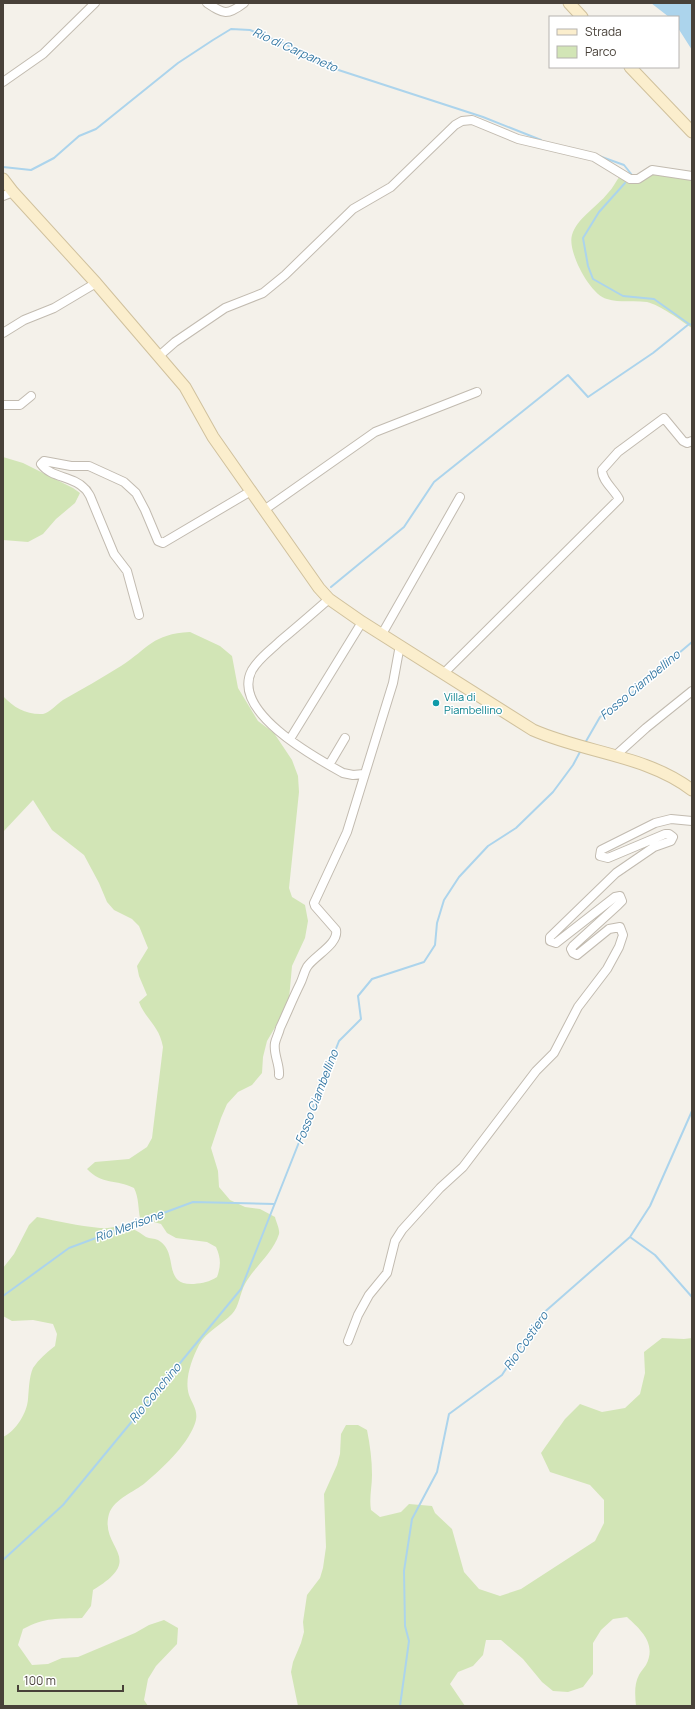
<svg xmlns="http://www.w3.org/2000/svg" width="695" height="1709" viewBox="0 0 695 1709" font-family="Manrope,sans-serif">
  <rect width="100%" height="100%" fill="#f4f1ea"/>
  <path fill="#d2e5b6" d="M655 174 692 179V328C680 320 660 305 647 302 634 300 620 303 607 299 590 295 567 251 572 235 577 218 597 207 608 193 613 188 616 181 620 176 641 188 636 181 655 174Z
    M3 457 23 463 73 488 80 493 75 503 56 519 43 534 28 542 3 540Z
    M190 632 220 646 232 656 238 688 258 721 274 733 292 760 298 776 299 792 289 888 292 897 305 905 308 921 305 938 292 966 289 999 283 1014 267 1041 263 1057 262 1073 252 1085 238 1092 227 1104 221 1118 211 1148 218 1171 219 1187 230 1200 245 1207 260 1209 275 1217C276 1222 280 1229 279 1234 273 1253 255 1266 245 1284 240 1293 239 1307 232 1314 221 1325 207 1331 199 1345 192 1359 184 1379 189 1395 193 1406 200 1412 194 1426 186 1446 162 1469 145 1483 134 1492 114 1499 109 1514 99 1549 148 1557 93 1590L91 1606 82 1618C57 1619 46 1617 23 1629L18 1645 32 1665 48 1664 62 1658 78 1657 135 1633 149 1625 164 1620 178 1628 177 1644 156 1666 148 1679 144 1700 148 1706H3V1437C16 1431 27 1413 28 1399 29 1389 29 1377 33 1368 39 1359 47 1352 55 1346L57 1334 53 1324 33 1320 12 1321 3 1316V1268L14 1254 29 1225 37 1217C58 1221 78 1226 100 1228 109 1229 119 1225 127 1227 135 1229 140 1233 146 1237 150 1239 154 1238 158 1240 180 1252 161 1286 194 1284 203 1283 209 1282 217 1277 221 1266 221 1258 216 1247L207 1242 176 1238 167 1233 161 1224 140 1218C138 1208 139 1198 134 1188 116 1179 102 1185 87 1169L95 1162 129 1159 147 1147 152 1138 163 1047C159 1025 146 1020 139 1002L147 995 139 976 137 966 148 948 139 926 132 919 114 910 107 902 99 883 84 855 52 830 33 800 3 832V696C14 708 27 715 43 714 49 713 57 704 63 700 82 689 102 678 121 666 149 648 152 634 190 632Z
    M662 1338 684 1339 692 1338V1706H636C635 1696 634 1684 639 1675 641 1671 644 1668 646 1665 657 1644 641 1630 627 1617L613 1619 601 1630 593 1643V1674L583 1687 568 1692 553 1691 542 1682 523 1659 501 1640H486L483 1655 473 1666 458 1672 450 1684 465 1706H298L291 1672 293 1662 301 1643 304 1632 303 1622 307 1595 320 1578 323 1568 326 1547 324 1494 337 1465 340 1454 341 1434 346 1425H358L367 1430C370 1445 372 1460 372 1475 372 1487 369 1498 371 1510L380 1517 401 1512 409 1504 432 1506 435 1513 452 1529 464 1572 479 1589 500 1596 521 1589 595 1541 604 1523V1500L590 1485 550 1472 541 1453 565 1419 580 1404 602 1412 625 1408 640 1394 645 1373 644 1352Z"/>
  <path fill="#acd4ec" d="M651 3H692V50L678 28V17H669Z"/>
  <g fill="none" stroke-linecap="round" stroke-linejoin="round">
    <path stroke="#acd4ec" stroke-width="2" d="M599 156 624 165 632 175 630 177
      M3 167 31 170 54 158 79 136 96 129 178 63 213 40 231 29 250 30 285 44 320 64 483 117 541 140
      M625 183 599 212 583 238 588 266 593 279 623 296 654 299 689 324
      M331 587 404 527 434 482 568 375 588 397 653 353 689 324 692 325
      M585 743 600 717 633 692 692 642
      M630 1237 655 1255 692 1297
      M3 1296 69 1248 193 1202 274 1204
      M3 1560 63 1505 241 1289 339 1041 361 1019 358 996 372 979 424 962 435 945 437 923 444 900 459 877 488 846 516 828 553 792 573 765 581 750
      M400 1706 409 1641 405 1626 404 1571 412 1519 437 1472 449 1414 502 1375 540 1316 630 1237 650 1206 692 1111"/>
    <defs>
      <path id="street" d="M207 3C224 14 227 16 244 3
        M3 82 43 54 95 3
        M3 196 13 192
        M3 333 24 320 54 308 96 283
        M159 356 175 342 225 308 263 293 285 275 353 209 391 187 455 125 462 121 472 120 518 139 594 157 630 179H638L652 170 692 176
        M3 405H20L31 396
        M264 510 375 432 477 392
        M329 599C313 613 297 627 280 641 271 650 259 658 252 670 230 711 314 757 343 773L353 775 364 774
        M139 615 127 571 114 554 90 496C88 493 87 490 84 488 73 476 51 478 41 464L44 461 71 466H89L124 482 136 493 145 510 158 541 163 543 251 491
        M382 634 460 497
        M444 673 619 499C614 489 602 481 602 470L618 452 664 418 683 441 687 443 692 441
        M290 739 362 622
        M615 756 646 728 692 691
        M329 765 345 738
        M279 1075C280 1064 273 1054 275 1043 276 1038 279 1033 280 1028 287 1013 293 998 300 984 303 978 304 972 307 967 314 956 339 944 336 930L315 906 314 903 347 832 393 683 400 645
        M348 1341 358 1315 369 1295 387 1273 395 1241 402 1230 440 1188 463 1167 536 1071 554 1053 578 1007 607 969 619 947 623 935 620 927 609 929 577 955 573 953 571 949 573 946 618 905 622 901 620 896 615 897 556 943 550 941V937L616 873 654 847 671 841 673 837 669 834H665L608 858 600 856 601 850 655 823 671 819 692 821"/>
      <path id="secondary" d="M569 3 582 17
        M630 67 692 132
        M3 179 13 192 96 283 185 387 213 437 319 588 329 599 362 622 533 730C585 753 646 755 692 790"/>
    </defs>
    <use href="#street" stroke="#c2bbb0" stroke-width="10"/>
    <use href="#secondary" stroke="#d0c19d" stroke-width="13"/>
    <use href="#street" stroke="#fff" stroke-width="8"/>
    <use href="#secondary" stroke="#fbeecd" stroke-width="11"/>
  </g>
  <circle fill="#0f9aa8" stroke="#fff" stroke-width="1.5" cx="436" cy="703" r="4"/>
  <g text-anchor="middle" stroke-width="3" stroke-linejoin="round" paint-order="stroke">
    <g font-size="11" fill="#0d838f" stroke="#fff" text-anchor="start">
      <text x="444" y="701">Villa di<tspan x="444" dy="13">Piambellino</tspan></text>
    </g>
    <g font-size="12" font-style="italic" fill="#377aa5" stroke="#fff">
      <text transform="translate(295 50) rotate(24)" y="4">Rio di Carpaneto</text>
      <text transform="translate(640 685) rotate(-40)" y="4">Fosso Ciambellino</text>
      <text transform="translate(317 1097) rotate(-69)" y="4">Fosso Ciambellino</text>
      <text transform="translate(129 1226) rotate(-20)" y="4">Rio Merisone</text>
      <text transform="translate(526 1341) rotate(-55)" y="4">Rio Costiero</text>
      <text transform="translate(155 1393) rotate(-50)" y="4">Rio Conchino</text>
    </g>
  </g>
  <rect width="695" height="1709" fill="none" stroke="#484139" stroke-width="8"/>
  <rect x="549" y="16" width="130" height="52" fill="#ffffff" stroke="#b6b3b0"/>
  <rect x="557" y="29" width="20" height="6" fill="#fbeecd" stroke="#b6b3b0"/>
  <text x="585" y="36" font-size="12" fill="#484139">Strada</text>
  <rect x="557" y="46" width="20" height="12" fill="#d2e5b6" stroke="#b6b3b0"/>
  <text x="585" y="56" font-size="12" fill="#484139">Parco</text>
  <path d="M18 1685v6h105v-6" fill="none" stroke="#484139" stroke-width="2"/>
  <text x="24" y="1685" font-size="12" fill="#484139" stroke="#ffffff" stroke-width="3" paint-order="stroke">100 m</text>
</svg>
